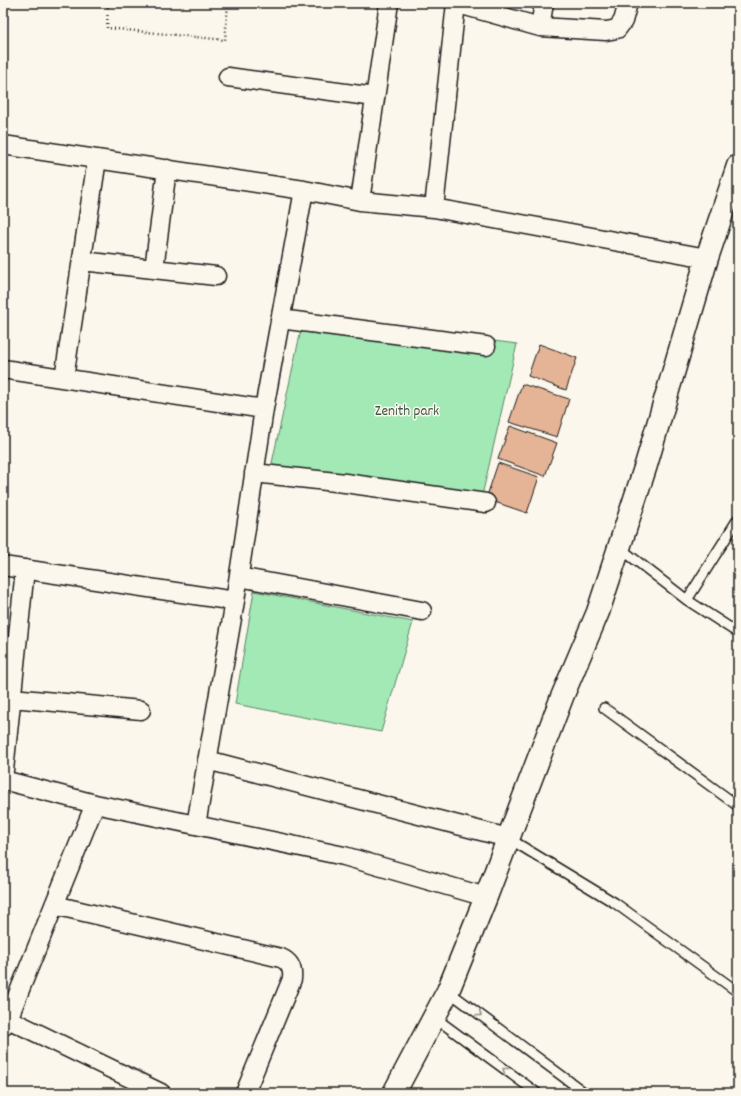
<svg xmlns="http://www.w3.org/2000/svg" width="741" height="1096" viewBox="0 0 741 1096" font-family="Dekko,sans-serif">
  <rect width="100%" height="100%" fill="#fbf7ec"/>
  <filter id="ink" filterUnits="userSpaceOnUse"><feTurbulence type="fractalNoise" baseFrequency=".025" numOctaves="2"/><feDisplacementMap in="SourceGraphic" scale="8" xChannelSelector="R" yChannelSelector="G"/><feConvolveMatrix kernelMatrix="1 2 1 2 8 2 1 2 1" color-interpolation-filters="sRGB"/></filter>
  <g filter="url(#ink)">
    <path fill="#a2e9b5" stroke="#5f8268" d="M304 316 517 344 481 500 270 472Z
      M254 591 413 622 381 732 235 704Z"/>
    <path fill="#e5b496" stroke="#1c1c1c" d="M539 344 577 358 566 390 528 376Z
      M522 384 569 399 557 437 509 422Z
      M510 426 557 443 545 476 498 459Z
      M498 463 539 477 527 513 486 499Z"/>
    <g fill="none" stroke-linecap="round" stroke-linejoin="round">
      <defs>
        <path id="service" d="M620 548 687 600 738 633
          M687 600 738 519
          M604 708 738 806
          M508 838 615 903 738 992
          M448 991 585 1093
          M434 1017 537 1093"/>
        <path id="minor" d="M455 3 540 27 606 31 617 29 623 21 628 3
          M540 27 544 3
          M228 77 375 97
          M3 145 304 190 360 201 434 208 707 258
          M360 201 389 3
          M434 208 456 3
          M82 261 216 276
          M154 269 167 169
          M280 319 486 346
          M3 369 264 409
          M64 378 97 159
          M254 473 345 483 486 503
          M3 566 235 601
          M239 577 422 611
          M12 698 141 710
          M207 760 508 838
          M3 780 95 804 344 856 486 897
          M3 780 25 569
          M196 825 235 601 264 409 304 190
          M54 905 281 958C290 962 293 969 292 979L245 1093
          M8 1019 161 1093
          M3 1026 8 1019 95 804"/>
        <path id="tertiary" d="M394 1093 448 991 486 897 562 697 598 612 646 465 707 258 738 166"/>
      </defs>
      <use href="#service" stroke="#1c1c1c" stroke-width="12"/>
      <use href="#minor" stroke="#1c1c1c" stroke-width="21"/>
      <use href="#tertiary" stroke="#1c1c1c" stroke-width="25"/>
      <path stroke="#1c1c1c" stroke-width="2.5" stroke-dasharray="1 3" stroke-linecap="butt" d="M108 3 107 28 225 40 228 3"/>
      <use href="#service" stroke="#fbf7ec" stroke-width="9"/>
      <use href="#minor" stroke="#fbf7ec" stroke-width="18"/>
      <use href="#tertiary" stroke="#fbf7ec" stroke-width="22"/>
    </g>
    <defs><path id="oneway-chevron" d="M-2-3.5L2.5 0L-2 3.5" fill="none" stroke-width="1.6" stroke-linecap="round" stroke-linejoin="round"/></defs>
    <g stroke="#97948e">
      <use href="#oneway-chevron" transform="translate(479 1014) rotate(37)"/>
      <use href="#oneway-chevron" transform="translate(505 1070) rotate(-144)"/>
    </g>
  </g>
  <g text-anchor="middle" stroke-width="3" stroke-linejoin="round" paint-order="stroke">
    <g font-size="15" fill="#445a4a" stroke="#fbf7ec">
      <text x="407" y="415">Zenith park</text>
    </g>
  </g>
  <rect width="741" height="1096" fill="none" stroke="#fbf7ec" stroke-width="16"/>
  <rect x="8" y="8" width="725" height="1080" fill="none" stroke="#1c1c1c" stroke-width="1.5" filter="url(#ink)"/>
</svg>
